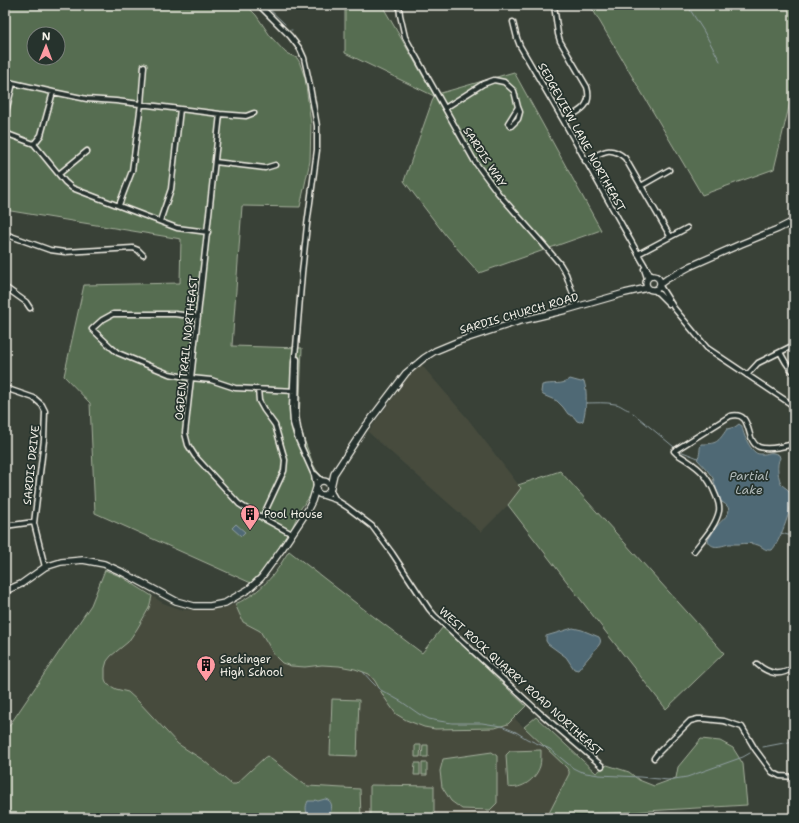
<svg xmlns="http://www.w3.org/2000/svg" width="799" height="823" viewBox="0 0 799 823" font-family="'Shantell Sans',sans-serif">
  <rect width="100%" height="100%" fill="#394137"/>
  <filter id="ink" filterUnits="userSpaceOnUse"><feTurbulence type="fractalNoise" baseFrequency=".025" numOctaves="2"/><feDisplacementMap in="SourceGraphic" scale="8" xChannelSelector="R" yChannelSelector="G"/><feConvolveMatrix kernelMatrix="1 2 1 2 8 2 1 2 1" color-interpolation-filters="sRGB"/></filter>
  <g filter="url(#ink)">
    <path fill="#464b3e" d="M419 362 468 419 521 488 508 505 481 532 368 432Z
      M152 596 163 603 183 610H215L225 608 235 604 243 622 260 631 268 644 274 655 305 667 322 665 339 666 355 669 369 674 375 681 384 697 424 727 435 729 495 728 508 724 514 718 566 767 569 771V774L547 817 525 818H361L360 789 308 786 304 784 267 756 264 758 236 784H231L203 760 178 744 139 702 128 692 116 689 107 684 105 679V668L107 661 137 629 149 608Z"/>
    <path fill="#566d51" stroke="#a5af9c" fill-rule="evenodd" d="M5 5H246L256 15 271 37 286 53 297 58 299 61 305 78 311 124 310 161 300 207 242 206 232 346 302 348 299 422 305 442 313 464 317 471 324 478 301 508 283 548 251 583 95 513 90 403 64 376 84 285 180 283 181 239 5 210ZM34 34H58V58H34Z
      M345 5H384L383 7 434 95 514 72 601 230 479 273 446 236 404 181 434 96 345 53Z
      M590 5H794V86L774 169 702 195Z
      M560 471 724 653 666 709 594 617 508 505 521 488 518 485Z
      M289 551 361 607 422 653 443 627 526 706 508 724 495 728 435 729 424 727 406 720 396 714 384 697 375 681 369 674 355 669 339 666 322 665 305 667 291 666 282 663 274 655 268 644 260 631 243 622 235 604C250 598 263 587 273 575 279 568 284 558 289 551Z
      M105 570 122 577 152 596 149 608 137 629 128 642 111 656 107 661 105 668V679L107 684 116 689 128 692 139 702 178 744 203 760 231 784H236L264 758 267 756 304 784 308 786 360 789 361 818H5V732L91 605Z
      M332 699 359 700 357 756 330 755Z
      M536 717 596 773 607 765 629 772 639 780 654 786 676 778 678 767 701 739 720 741 733 748 743 764 747 805 547 817 569 774V771L566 767 524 727Z
      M415 745H421L420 757H415Z
      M423 745H428V757H422Z
      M541 750C541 755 541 762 540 766 536 779 522 790 508 787L506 755 510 751Z
      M492 752 497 756V803L490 810 462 809 451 801 442 787 440 771 443 759Z
      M415 763H420V775H414Z
      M422 763H427V775H422Z
      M370 785 434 786V818H370Z"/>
    <path fill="#4f6974" stroke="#919fa2" d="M570 379 581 382 584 381C588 394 586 409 583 421L580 422 577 421 574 417 568 414 563 407 557 401 543 395 541 392 542 385C552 382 563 386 570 379Z
      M739 424 742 426C743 434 751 454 760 454 769 455 769 450 779 455L780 458C776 464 778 479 782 485 784 487 788 489 790 492 791 495 791 498 791 501 791 511 779 543 772 550 765 551 763 547 758 545 752 543 745 543 739 544 736 544 732 544 729 544 721 546 711 550 708 540 710 537 715 528 717 526 724 517 738 510 720 501L713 478 707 470 697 459C701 454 699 449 701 444 717 444 718 442 727 429L735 427Z
      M236 524 245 532 241 536 232 528Z
      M573 628 582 630 599 637C601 640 601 642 599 645L578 670 574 669 566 657 548 644 546 641V636Z
      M325 799C332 800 333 807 330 813L311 818C305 813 305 807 308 801H314L315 800 318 801Z"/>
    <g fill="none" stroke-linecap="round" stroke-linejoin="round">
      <path stroke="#919fa2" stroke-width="1" d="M254 5 284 34
        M265 5 285 24
        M687 5 703 30 720 61
        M291 30H292
        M586 403C595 403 606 402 615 404 620 404 624 409 629 410
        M633 413 674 447
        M680 451 698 458
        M781 533 788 535H794
        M363 672 371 681 379 689 402 702 419 714 429 719 439 721 452 723H482L501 726 516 732 527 739 550 749 573 768 579 771 586 773 599 775 640 777 668 780 687 777 743 757 750 753
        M763 747 794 741"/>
      <defs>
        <path id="street" d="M259 5 290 36 300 49 304 58 309 81 317 126V150L307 225 302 273 296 347 294 362 292 408 293 423 297 437 314 475 316 486
          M399 5 400 15 405 37 475 162 498 193 543 244 560 264 566 274 577 306
          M554 5 558 34 560 41 587 87C593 107 578 112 563 120
          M513 22 517 38 520 46 563 120 641 259 651 276
          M5 81 13 83 5 116
          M13 83 53 92 41 135 34 144
          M53 92 87 99 116 101 220 114 246 116 254 113
          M445 108 483 84 494 80 504 82 514 91 518 107 508 123 511 126 518 119 520 112 518 107
          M220 114 185 433 188 445 195 456 239 504 250 511 292 534
          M5 133 34 144 65 182 72 188 177 228 208 232
          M585 161C602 153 609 144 625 158L670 236
          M215 162 265 168 275 165
          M59 174 87 151
          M641 186 669 170
          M119 205 132 171 141 104 144 66
          M160 221 171 189 180 109
          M5 234 50 250 65 252 133 248 138 250 143 255
          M638 254 687 228
          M644 269 647 278
          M660 286 674 308 707 348 794 406
          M5 287 26 302 30 308
          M654 290 659 294 669 304
          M198 317 175 314H113L102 320 92 329 112 348 118 353 169 374 191 378 211 380 235 388 296 391
          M780 352C784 359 787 367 794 372
          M297 359 296 415 298 428 302 444
          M747 375 758 363 794 345
          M5 388 34 398 42 405 45 411 44 440 34 523 45 567
          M258 389 259 401 264 410 275 425 285 460 284 471 262 518
          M315 474 322 481
          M331 490 332 493 336 500
          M324 496 336 500 347 507 372 526 392 553 429 609 435 616 540 713 602 766
          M5 526 34 522
          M694 551C703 539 716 526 719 511 720 506 718 501 716 496 707 473 697 466 677 454L674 451 730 416C754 410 744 441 759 447 767 450 786 446 794 444
          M757 664C769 674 780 677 794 667
          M654 758 657 754 690 721 698 719H705L724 721 742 727 755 749 772 772 780 776 794 777"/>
        <path id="secondary" d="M646 283a7 7 0 1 1 14 0a7 7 0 1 1-14 0Z
          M660 284 667 279 691 266 741 244 778 229 794 221
          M316 488a7 7 0 1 1 14 0a7 7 0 1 1-14 0Z
          M331 487 334 474 365 427 406 373 424 358 435 351 459 341 520 321 566 310 625 293 647 288
          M5 591 21 584 45 567 61 562 83 560 104 564 124 573 176 601 194 606H210L225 603 249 589 261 578 282 549 306 513 312 501 316 488"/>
      </defs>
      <use href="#street" stroke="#f4f1e8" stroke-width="7"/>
      <use href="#secondary" stroke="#f4f1e8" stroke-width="8"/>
      <use href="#street" stroke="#26332d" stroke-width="4"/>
      <use href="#secondary" stroke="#26332d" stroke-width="5.5"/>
    </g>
  </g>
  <defs>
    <symbol id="building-pin" viewBox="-11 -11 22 30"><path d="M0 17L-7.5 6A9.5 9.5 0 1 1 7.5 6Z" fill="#ff9aa2" stroke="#26332d"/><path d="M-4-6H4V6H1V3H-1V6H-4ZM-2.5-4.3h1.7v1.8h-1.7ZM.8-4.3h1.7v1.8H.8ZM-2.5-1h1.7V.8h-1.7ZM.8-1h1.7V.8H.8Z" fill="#111"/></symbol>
  </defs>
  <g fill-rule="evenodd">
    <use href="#building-pin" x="239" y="503" width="22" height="30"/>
    <use href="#building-pin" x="195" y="654" width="22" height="30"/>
  </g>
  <g text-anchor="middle" stroke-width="3.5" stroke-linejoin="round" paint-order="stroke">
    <g font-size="11" fill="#f4f1e8" stroke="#26332d">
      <text transform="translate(582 137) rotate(61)" y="4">SEDGEVIEW LANE NORTHEAST</text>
      <text transform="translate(485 157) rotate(57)" y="4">SARDIS WAY</text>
      <text transform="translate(519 313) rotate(-16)" y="4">SARDIS CHURCH ROAD</text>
      <text transform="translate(186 348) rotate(-84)" y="4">OGDEN TRAIL NORTHEAST</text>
      <text transform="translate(31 465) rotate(-84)" y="4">SARDIS DRIVE</text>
      <text transform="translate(521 681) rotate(42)" y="4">WEST ROCK QUARRY ROAD NORTHEAST</text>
    </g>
    <g font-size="11" fill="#f4f1e8" stroke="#26332d" text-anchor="start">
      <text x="264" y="518">Pool House</text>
      <text x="220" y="663">Seckinger<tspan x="220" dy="13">High School</tspan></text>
    </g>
    <g font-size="12" font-style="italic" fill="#b2bbba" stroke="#26332d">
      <text x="749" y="480">Partial<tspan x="749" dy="14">Lake</tspan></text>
    </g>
  </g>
  <rect width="799" height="823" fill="none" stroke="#26332d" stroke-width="20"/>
  <rect x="10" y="10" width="779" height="803" fill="none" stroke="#f4f1e8" stroke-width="1.5" filter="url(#ink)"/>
  <g transform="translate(46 46) rotate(1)"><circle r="19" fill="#26332d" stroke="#787f78"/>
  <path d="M0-3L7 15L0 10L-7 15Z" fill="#ff9aa2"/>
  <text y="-6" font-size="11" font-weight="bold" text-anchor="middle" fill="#f4f1e8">N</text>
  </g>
</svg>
